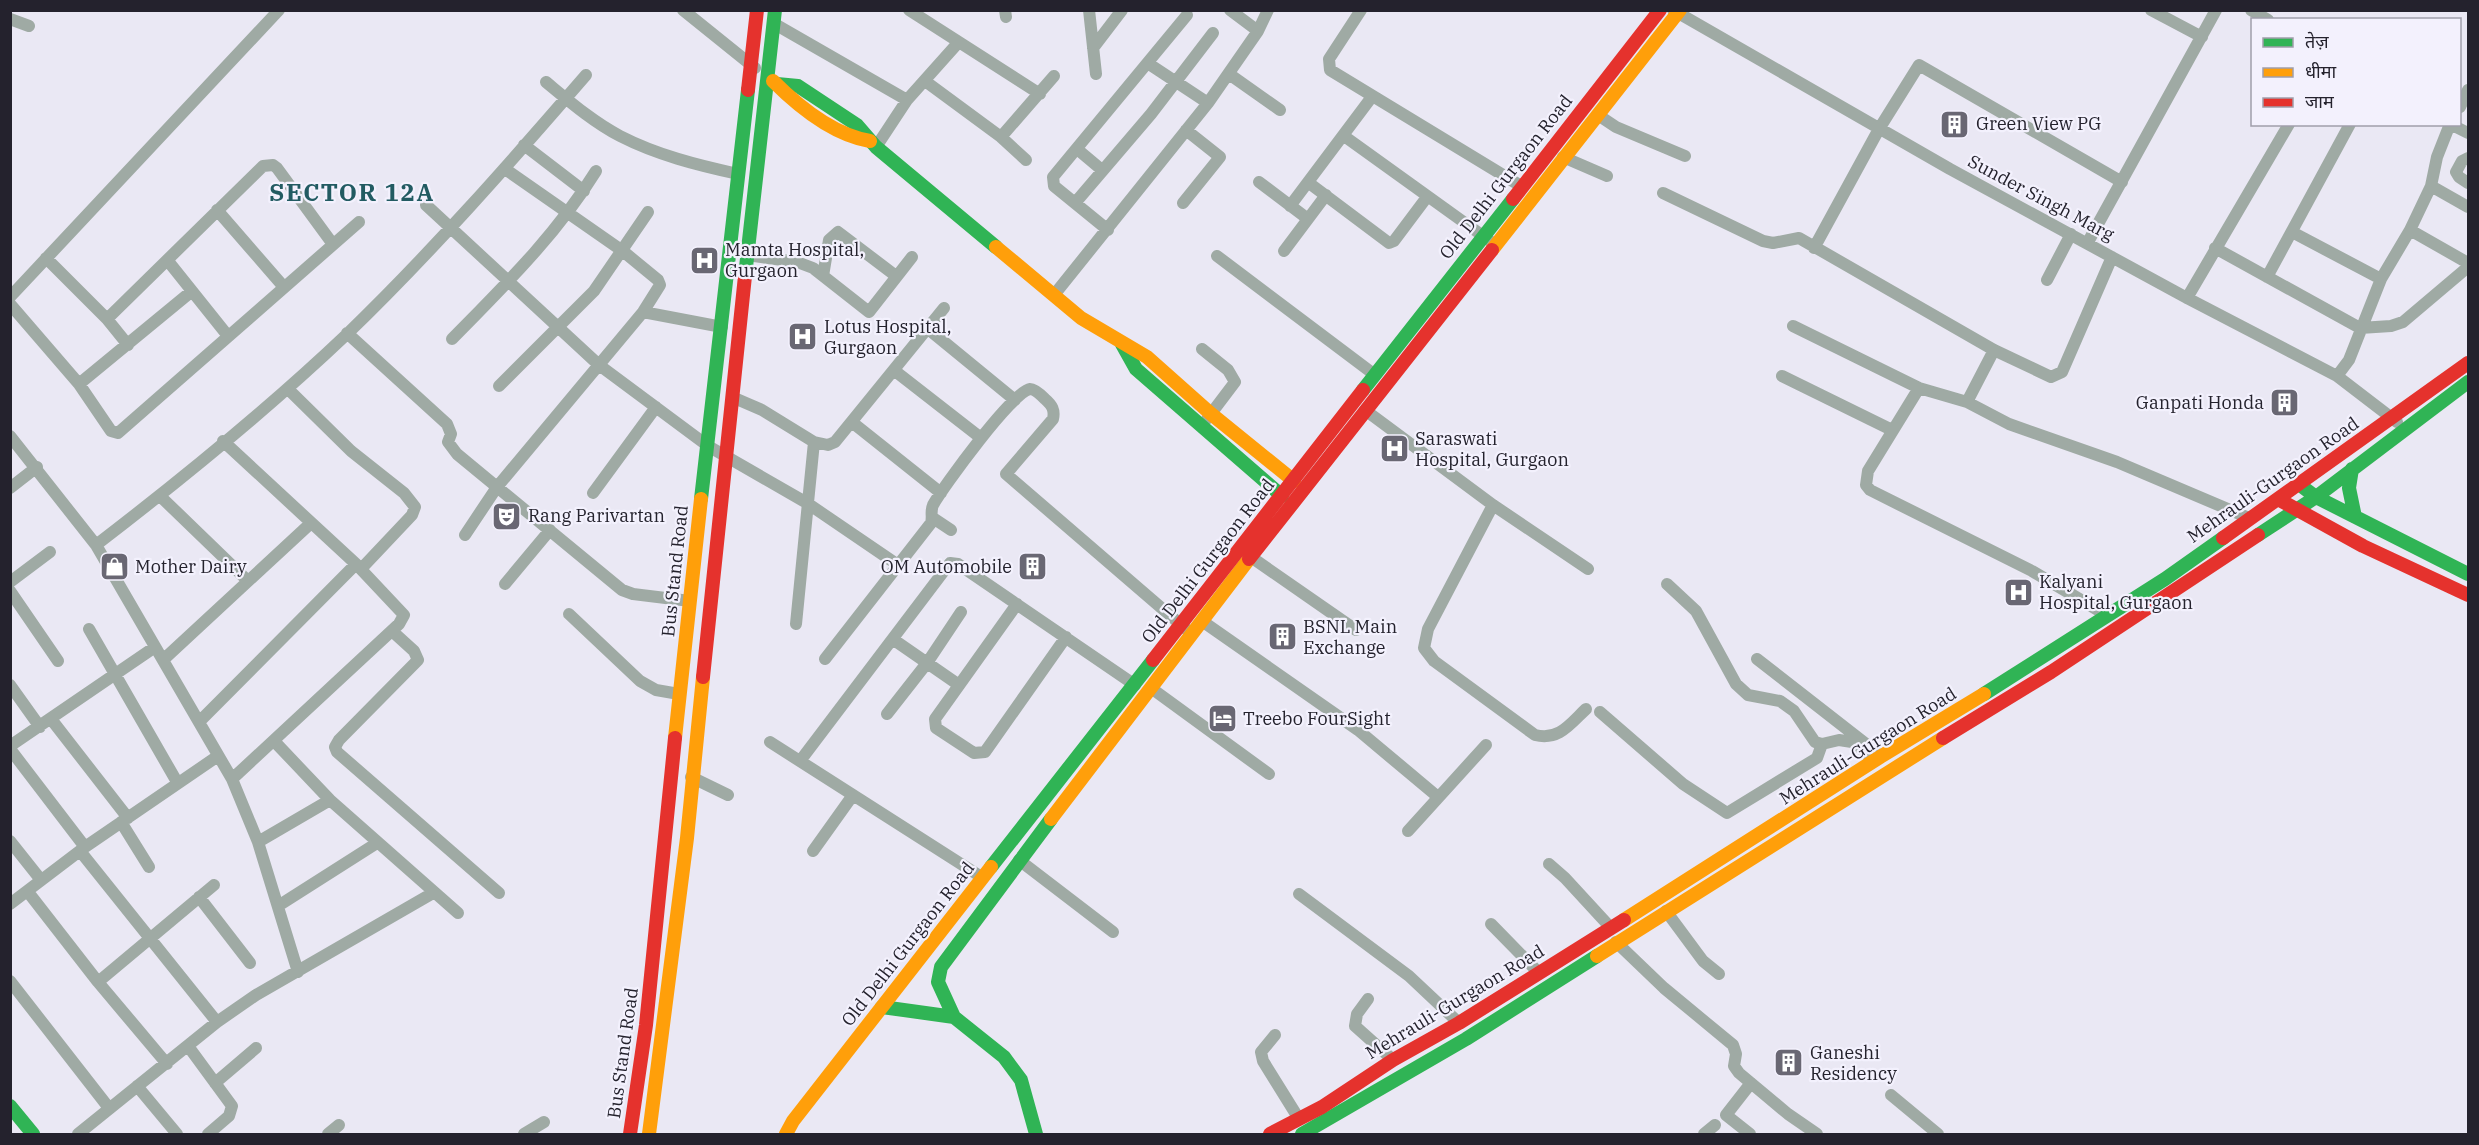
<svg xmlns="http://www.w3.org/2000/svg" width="2479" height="1145" viewBox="0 0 2479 1145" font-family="'IBM Plex Serif','Noto Sans Devanagari',serif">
  <rect width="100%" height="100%" fill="#eae8f4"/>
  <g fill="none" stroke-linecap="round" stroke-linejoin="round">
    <path stroke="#9faaa4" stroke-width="12" d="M683 10 755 68
      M909 10 1040 94
      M1005 10 1006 17
      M1089 10 1096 74
      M1230 10 1258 31
      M1361 10 1329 59 1330 70 1521 186
      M1673 10 1950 169 2187 298 2337 376 2397 422
      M2151 10 2202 37
      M2251 10 2268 20
      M10 19 29 26
      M773 23 907 100
      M1093 48 1122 10
      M1149 64 1208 103
      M1229 74 1280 110
      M925 81 1001 137 1026 160
      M546 82C569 101 593 122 620 136 657 155 697 165 738 174
      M2460 107 2468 90
      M1598 115 1616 127 1685 156
      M2450 124 2468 133
      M1344 136 1490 241
      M1001 137 1054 76
      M524 145 584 191
      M876 147 907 100 957 44
      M1077 149 1102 170
      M1563 157 1607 176
      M2468 158 2462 161 2456 172 2459 177 2468 183
      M1259 182 1308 219
      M1309 183 1389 243 1394 241 1427 197
      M2431 186 2468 207
      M1663 193 1763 241 1773 243 1799 238 1994 350 2051 377 2062 372 2112 257
      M1075 203 1151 114 1213 33
      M1183 203 1220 157 1186 130
      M426 205 599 365 708 446 807 503 898 565
      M1290 206 1371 98
      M217 210 283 286
      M1108 230 1054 186 1053 177 1187 15
      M2410 230 2468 263
      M2292 232 2381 279
      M2088 242 2216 10
      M1814 248 1879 129 1919 65 2122 182
      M2215 248 2360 328 2391 326 2403 322 2468 267
      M1284 251 1326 195
      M747 255 797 262 813 268 869 312 912 257
      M1217 256 1375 375
      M46 258 107 319 128 345
      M168 261 228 336
      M823 276 829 240 838 232 896 276
      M2267 277 2350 124
      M2047 280 2071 234
      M1054 295 1208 103 1258 31 1268 10
      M10 297 279 10
      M2187 298 2289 124
      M10 304 79 384 111 431 118 433 359 222
      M643 312 722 327
      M107 319 263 166 273 165 277 168 332 243
      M1793 326 1919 388 1967 402 2009 424 2117 462 2249 518
      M927 328 1015 400
      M347 333 447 424 451 434 448 442 457 454 622 590 633 594 690 601
      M452 339C504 286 557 234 596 171
      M1202 349 1228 370 1235 382 1207 419
      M895 371 981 438
      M1782 376 1892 430
      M2337 376 2349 360 2381 279 2410 230 2431 186 2437 157 2450 124
      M79 384 192 291
      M499 386 594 291 648 212
      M1919 388 1868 471 1866 485 1870 490 2032 571 2108 616
      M288 389 351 451 404 493 415 507 412 515 361 569
      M732 397 762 410 814 442 828 445 835 442 944 308
      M1967 402 1994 350
      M1365 410 1493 505 1588 569
      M853 423 941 493
      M10 436 96 545 232 779 258 842 298 972
      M223 441 356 564 404 615 399 624 232 779
      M10 488 37 467
      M593 493 656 407
      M160 496 248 581
      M1493 505 1428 629 1424 648 1434 661 1535 735C1559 741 1570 724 1586 709
      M933 518 951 530
      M465 535 497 487 643 312 660 285 658 280 624 252 505 169
      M96 545C182 479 267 410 346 335 431 253 509 164 586 75
      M1251 557 1356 630
      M10 582 50 552
      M505 584 550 530
      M1667 584 1696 611 1736 684 1748 695 1780 701 1794 711 1815 742 1822 744 1839 740 1852 742 1874 761
      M10 591 58 661
      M1017 604 935 719 936 728 974 753 985 752 1066 637
      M569 614 640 681 656 690 679 694
      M1202 621 1358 730 1438 797
      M796 624 814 442
      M89 629 177 782
      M392 631 414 651 418 660 339 740 335 747 337 752 499 893
      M894 640 959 685
      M825 659 931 523C933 516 930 512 933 505 943 487 1013 391 1030 389 1035 389 1042 396 1045 399 1052 405 1055 410 1053 419L1006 474 1187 630
      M1757 659 1875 751
      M163 660 311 523
      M10 685 40 727
      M1151 688 1269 774
      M1600 712 1683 784 1727 813 1817 758 1822 744
      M887 714 927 663 961 612
      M51 719 128 818
      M200 721 356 564
      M274 741 330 800 458 913
      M770 742 983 878
      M10 746 155 647
      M10 749 85 847
      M800 761 950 563 958 564 1135 685
      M691 777 728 795
      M121 822 149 867
      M1408 831 1486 745
      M10 841 41 880
      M258 842 330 800
      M80 851 217 1022
      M813 851 853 795
      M1019 860 1113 932
      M1549 864 1565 878 1611 928
      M28 892 98 982 167 1064
      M1299 894 1409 976 1459 1023
      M199 897 250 963
      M10 904 85 847 218 756
      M278 906 377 843
      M1666 911 1703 961 1719 974
      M1491 924 1539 973
      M1616 942 1664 988 1733 1045 1736 1054 1734 1066 1739 1073 1788 1114 1817 1134
      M10 981 109 1108
      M98 982 214 885
      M1368 999 1357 1014 1355 1026 1393 1060
      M1275 1035 1261 1052 1263 1061 1299 1119
      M188 1046 232 1106 229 1116 208 1134
      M215 1083 256 1048
      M137 1086 177 1134
      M1891 1095 1938 1134
      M78 1134 217 1022 256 995 433 893
      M328 1134 339 1125
      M524 1134 544 1122
      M1704 1134 1715 1125
      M1750 1134 1726 1115 1751 1083"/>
    <path stroke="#30b455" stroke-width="14" d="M777 84 798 86 857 125 876 147 996 247
      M745 276 775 10
      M1122 344 1136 369 1282 496
      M1363 390 1513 199
      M2352 469 2349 488 2355 517
      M2300 485 2316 497 2468 574
      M701 499 748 90
      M2258 535 2316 497 2468 382
      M1984 694 2165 579 2223 538
      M991 867 1153 660
      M882 1007 954 1017 1004 1057 1021 1080 1036 1134
      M954 1017 938 982 941 967 1051 819
      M10 1106 33 1134
      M1302 1134 1466 1039 1597 956"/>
    <path stroke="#ff9f0a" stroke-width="14" d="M773 81C798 106 834 135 870 141
      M996 247 1081 318 1147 357 1210 413 1294 481
      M1492 250 1680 10
      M675 738 701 499
      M1051 819 1249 559
      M1624 920 1880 757 1984 694
      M1597 956 1943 738
      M649 1134 687 838 703 677
      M786 1134 793 1121 991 867"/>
    <path stroke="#e5322d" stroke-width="14" d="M748 90 757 10
      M1513 199 1660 10
      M2278 499 2363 546 2468 595
      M2223 538 2468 363
      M1249 559 1492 250
      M1153 660 1363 390
      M703 677 745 276
      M1943 738 2051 672 2258 535
      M630 1134 646 1025 675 738
      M1270 1134 1322 1107 1393 1060 1459 1023 1624 920"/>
  </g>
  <defs>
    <symbol id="building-square" viewBox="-11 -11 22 22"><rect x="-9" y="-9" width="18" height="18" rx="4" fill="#696773" stroke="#f3f1fd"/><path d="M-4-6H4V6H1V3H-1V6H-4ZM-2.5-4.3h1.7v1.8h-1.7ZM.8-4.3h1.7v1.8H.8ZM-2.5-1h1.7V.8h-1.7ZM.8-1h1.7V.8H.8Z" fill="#fff"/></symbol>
    <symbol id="hospital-square" viewBox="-11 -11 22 22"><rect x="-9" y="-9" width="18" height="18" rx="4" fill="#696773" stroke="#f3f1fd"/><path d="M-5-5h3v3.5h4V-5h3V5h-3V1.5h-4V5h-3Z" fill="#fff"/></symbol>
    <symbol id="theatre-square" viewBox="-11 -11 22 22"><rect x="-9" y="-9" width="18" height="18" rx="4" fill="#696773" stroke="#f3f1fd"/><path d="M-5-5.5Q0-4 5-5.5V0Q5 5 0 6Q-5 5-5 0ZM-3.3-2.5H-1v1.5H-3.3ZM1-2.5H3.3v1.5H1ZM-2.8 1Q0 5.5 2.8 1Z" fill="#fff"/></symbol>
    <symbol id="shop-square" viewBox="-11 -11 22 22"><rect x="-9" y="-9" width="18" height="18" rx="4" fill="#696773" stroke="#f3f1fd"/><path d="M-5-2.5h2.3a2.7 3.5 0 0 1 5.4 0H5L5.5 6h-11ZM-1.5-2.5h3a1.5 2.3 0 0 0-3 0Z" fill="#fff"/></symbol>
    <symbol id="hotel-square" viewBox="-11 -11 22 22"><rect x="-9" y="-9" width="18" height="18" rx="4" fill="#696773" stroke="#f3f1fd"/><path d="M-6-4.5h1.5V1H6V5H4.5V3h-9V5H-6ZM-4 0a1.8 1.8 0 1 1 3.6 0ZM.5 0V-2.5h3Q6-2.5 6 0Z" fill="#fff"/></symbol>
  </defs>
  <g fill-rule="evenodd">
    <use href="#building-square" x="1938" y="108" width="33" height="33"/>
    <use href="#hospital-square" x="688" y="244" width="33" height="33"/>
    <use href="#hospital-square" x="786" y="320" width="33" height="33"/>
    <use href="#building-square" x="2268" y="386" width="33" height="33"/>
    <use href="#hospital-square" x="1378" y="432" width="33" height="33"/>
    <use href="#theatre-square" x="490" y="500" width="33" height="33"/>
    <use href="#shop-square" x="98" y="550" width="33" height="33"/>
    <use href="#building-square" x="1016" y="550" width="33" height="33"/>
    <use href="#hospital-square" x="2002" y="576" width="33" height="33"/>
    <use href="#building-square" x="1266" y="620" width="33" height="33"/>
    <use href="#hotel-square" x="1206" y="702" width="33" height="33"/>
    <use href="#building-square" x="1772" y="1046" width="33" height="33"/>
  </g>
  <g text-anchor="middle" stroke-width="4.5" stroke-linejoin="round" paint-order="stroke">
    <g font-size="18" fill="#24222d" stroke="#f3f1fd" text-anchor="start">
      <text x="1976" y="130">Green View PG</text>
      <text x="725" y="256">Mamta Hospital,<tspan x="725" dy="21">Gurgaon</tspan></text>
      <text x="824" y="333">Lotus Hospital,<tspan x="824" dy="21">Gurgaon</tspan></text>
      <text x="2264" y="409" text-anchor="end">Ganpati Honda</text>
      <text x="1415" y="445">Saraswati<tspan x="1415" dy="21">Hospital, Gurgaon</tspan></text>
      <text x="528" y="522">Rang Parivartan</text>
      <text x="135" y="573">Mother Dairy</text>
      <text x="1012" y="573" text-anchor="end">OM Automobile</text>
      <text x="2039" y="588">Kalyani<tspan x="2039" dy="21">Hospital, Gurgaon</tspan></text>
      <text x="1303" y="633">BSNL Main<tspan x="1303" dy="21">Exchange</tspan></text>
      <text x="1243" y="725">Treebo FourSight</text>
      <text x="1810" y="1059">Ganeshi<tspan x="1810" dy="21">Residency</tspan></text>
    </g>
    <g font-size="18" fill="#24222d" stroke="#f3f1fd">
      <text transform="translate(1506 177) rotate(-52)" y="6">Old Delhi Gurgaon Road</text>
      <text transform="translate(2041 198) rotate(28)" y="6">Sunder Singh Marg</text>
      <text transform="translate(2273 480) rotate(-35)" y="6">Mehrauli-Gurgaon Road</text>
      <text transform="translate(1208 561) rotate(-52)" y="6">Old Delhi Gurgaon Road</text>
      <text transform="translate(675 571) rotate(-84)" y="6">Bus Stand Road</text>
      <text transform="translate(1868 746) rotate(-32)" y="6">Mehrauli-Gurgaon Road</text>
      <text transform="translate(908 944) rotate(-52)" y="6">Old Delhi Gurgaon Road</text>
      <text transform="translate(1455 1002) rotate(-31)" y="6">Mehrauli-Gurgaon Road</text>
      <text transform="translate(623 1053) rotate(-82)" y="6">Bus Stand Road</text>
    </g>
    <g font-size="24" font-weight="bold" letter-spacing="1.5" fill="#225b62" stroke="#f3f1fd">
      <text x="352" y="201">SECTOR 12A</text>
    </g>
  </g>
  <rect width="2479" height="1145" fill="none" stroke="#24222d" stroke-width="24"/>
  <rect x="2251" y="18" width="210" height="108" fill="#f3f1fd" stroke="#a09eaa" stroke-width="1.5"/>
  <rect x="2263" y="38" width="30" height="9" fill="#30b455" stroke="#a09eaa" stroke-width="1.5"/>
  <text x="2305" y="48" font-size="18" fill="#24222d">तेज़</text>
  <rect x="2263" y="68" width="30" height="9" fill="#ff9f0a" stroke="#a09eaa" stroke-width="1.5"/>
  <text x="2305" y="78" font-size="18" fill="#24222d">धीमा</text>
  <rect x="2263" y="98" width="30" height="9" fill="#e5322d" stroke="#a09eaa" stroke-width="1.5"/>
  <text x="2305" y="108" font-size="18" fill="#24222d">जाम</text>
</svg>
